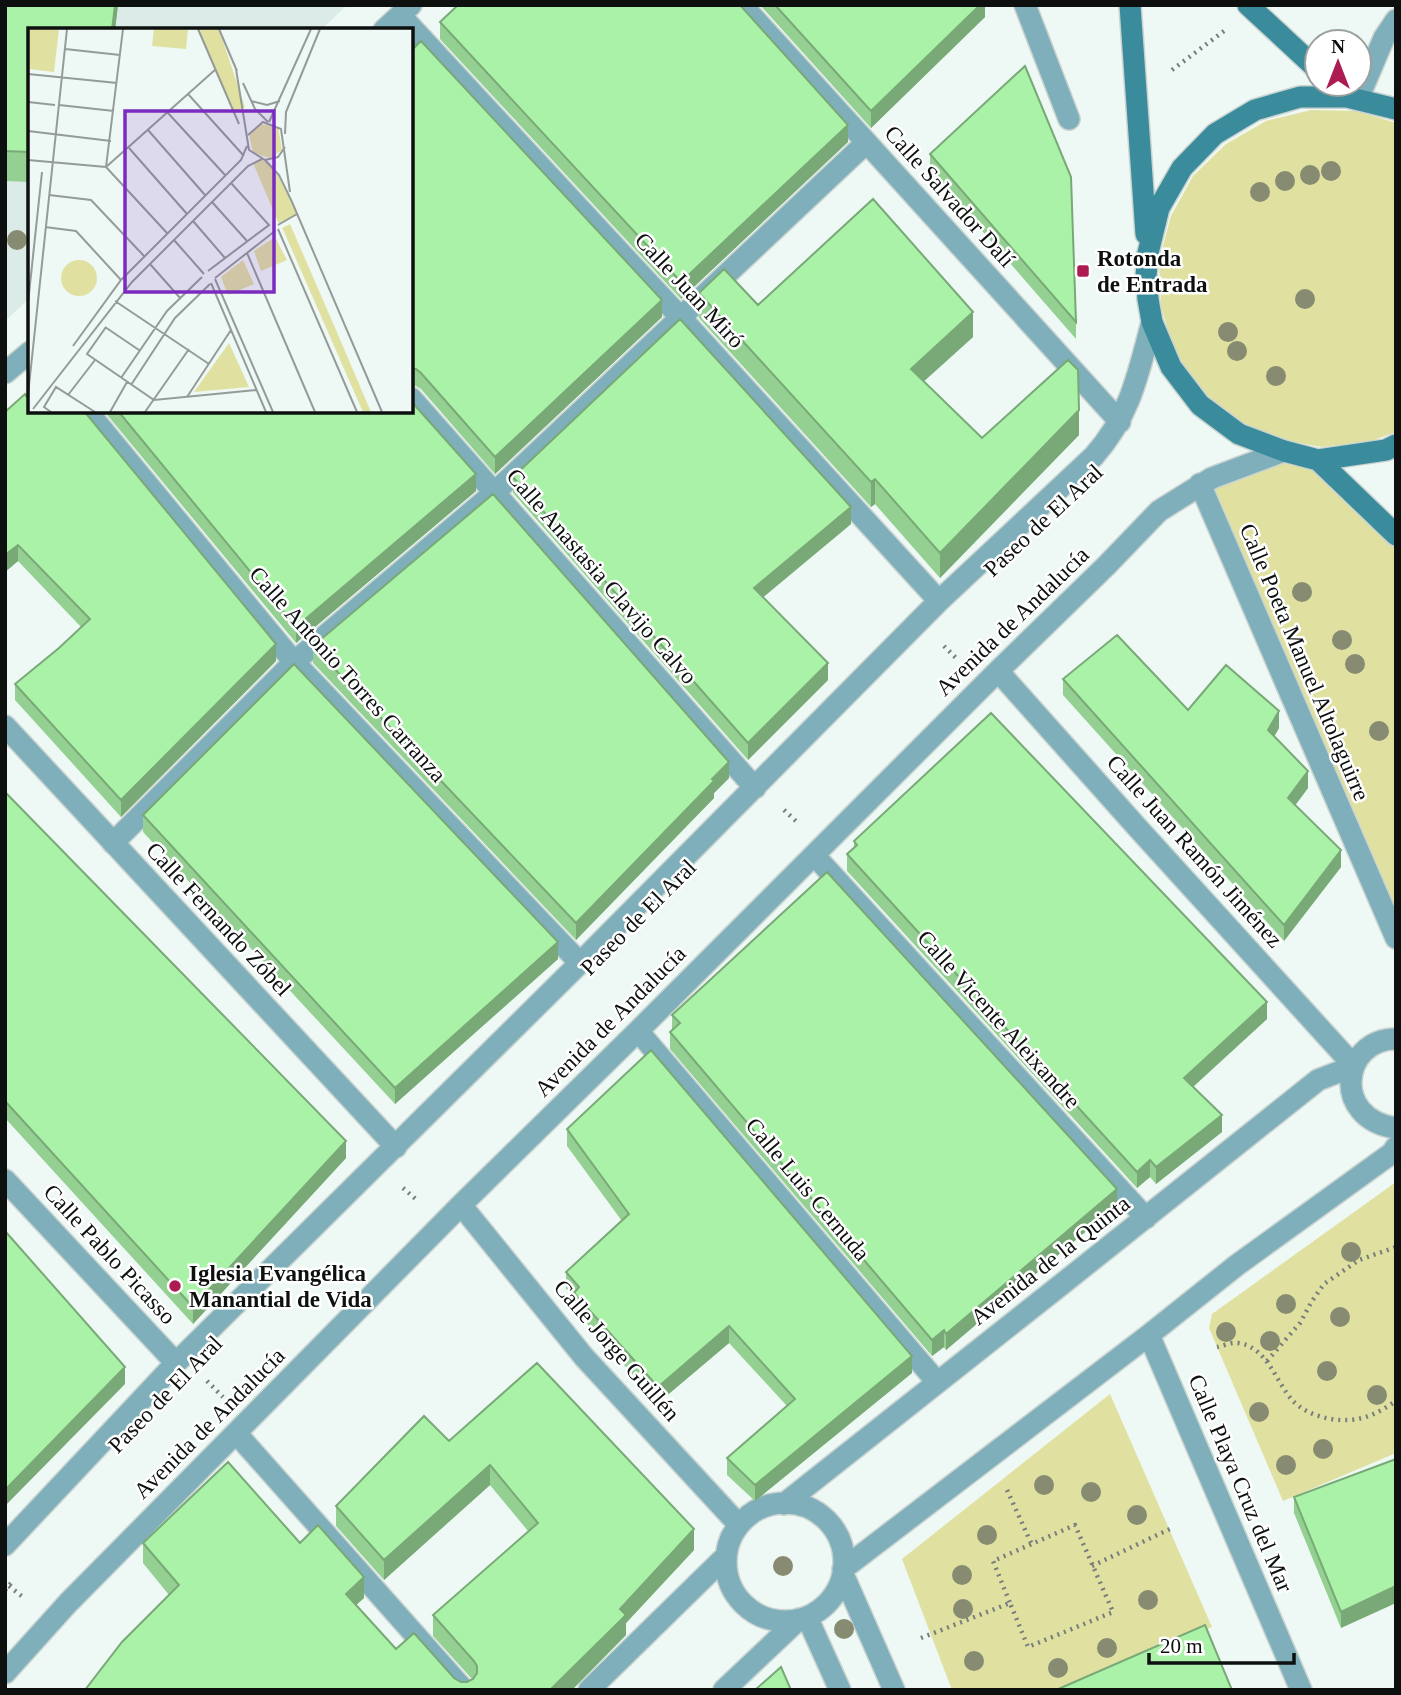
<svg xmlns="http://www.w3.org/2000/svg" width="1401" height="1695" viewBox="0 0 1401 1695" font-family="Georgia,serif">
  <rect width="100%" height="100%" fill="#eef8f5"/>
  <path fill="#dbece8" d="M5 5H347L321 30H30V298L5 321Z"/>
  <path fill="#e0e1a1" d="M1311 110 1357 111 1396 123V432L1368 442 1322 447 1276 439 1235 419 1200 389 1174 350 1161 307 1159 261 1171 216 1193 176 1226 144 1266 121Z
    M1284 451 1318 460 1396 535V938L1200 484Z
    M1396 1182V1453L1283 1501 1209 1328 1212 1314Z
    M1110 1394 1212 1627 1063 1690H952L902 1559Z"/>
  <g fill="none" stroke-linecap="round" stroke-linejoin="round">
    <defs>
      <path id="service" d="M113 843 294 662 494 493 866 143"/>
      <path id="pedestrian" d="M1200 484 1396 938"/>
      <path id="minor" d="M742 5 1120 422
        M1025 5 1069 119
        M400 15 681 318 939 601
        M384 30 411 5
        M5 373 30 352
        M411 398 755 788
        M87 411 294 662 580 963
        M5 726 396 1147
        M814 855 1146 1218
        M638 1031 937 1382
        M1396 1039C1341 1039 1331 1119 1396 1128
        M5 1180 176 1363
        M461 1205 584 1357 739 1525
        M1149 1335 1301 1690
        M236 1433 464 1690
        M726 1562a59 59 0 1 1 118 0a59 59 0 1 1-118 0Z
        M784 1504 1062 1284 1318 1080 1354 1066 1136 826 998 671
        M5 1545 176 1363 580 963 939 601 1094 456C1131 414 1138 374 1152 322
        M843 1569 1149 1335 1237 1265 1392 1153 1396 1147
        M843 1574 894 1690
        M807 1617 840 1690
        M5 1673 68 1603 461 1205 638 1031 998 671 1107 565 1159 511 1212 478 1284 451
        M589 1690 726 1556
        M724 1690 799 1619"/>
      <path id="tertiary" d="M1358 99 1384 38 1396 20"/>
      <path id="secondary" d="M1130 5 1146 234
        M1248 5 1317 69
        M1396 109 1347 97H1300L1255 110 1215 134 1182 168 1159 208 1148 253 1146 276 1148 299 1152 322 1171 367 1200 405 1239 434 1284 451 1318 460 1386 450 1396 445
        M1318 460 1396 535"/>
    </defs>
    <use href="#service" stroke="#cad3d0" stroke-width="24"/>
    <use href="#pedestrian" stroke="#cad3d0" stroke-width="24"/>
    <use href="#minor" stroke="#cad3d0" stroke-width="24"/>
    <use href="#tertiary" stroke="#cad3d0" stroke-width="24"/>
    <use href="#secondary" stroke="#cad3d0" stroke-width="24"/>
    <path stroke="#787e7c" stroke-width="4.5" stroke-dasharray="2 5" stroke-linecap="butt" d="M1172 70 1224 31
      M944 646 958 660
      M784 810 798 823
      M403 1188 418 1201
      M1217 1347C1223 1346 1231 1342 1238 1343 1267 1347 1275 1380 1292 1400 1307 1416 1335 1423 1357 1419 1371 1417 1384 1409 1396 1401
      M1267 1361 1300 1323 1312 1301 1324 1284 1359 1260 1396 1247
      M207 1381 223 1397
      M1007 1490 1032 1545
      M1092 1566 1174 1527
      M9 1586 24 1598
      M5 1590 13 1581
      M921 1638 1010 1603 1028 1647 1113 1612 1075 1525 993 1561 1010 1603"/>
    <use href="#service" stroke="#7eafba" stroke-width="21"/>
    <use href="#pedestrian" stroke="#7eafba" stroke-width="21"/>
    <use href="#minor" stroke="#7eafba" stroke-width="21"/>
    <use href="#tertiary" stroke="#7eafba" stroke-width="21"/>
    <use href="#secondary" stroke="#3a8c9d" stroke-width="21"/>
  </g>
  <g fill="#868b71">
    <circle cx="1331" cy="171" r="10"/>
    <circle cx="1310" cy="175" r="10"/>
    <circle cx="1285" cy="181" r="10"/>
    <circle cx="1260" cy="192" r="10"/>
    <circle cx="17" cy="240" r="10"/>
    <circle cx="1305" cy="299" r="10"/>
    <circle cx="1228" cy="332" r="10"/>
    <circle cx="1237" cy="351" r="10"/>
    <circle cx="1276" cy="376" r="10"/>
    <circle cx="1302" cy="592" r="10"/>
    <circle cx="1342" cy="640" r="10"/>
    <circle cx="1355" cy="664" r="10"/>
    <circle cx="1379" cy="731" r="10"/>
    <circle cx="1351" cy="1252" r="10"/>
    <circle cx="1286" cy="1304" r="10"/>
    <circle cx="1340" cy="1317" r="10"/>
    <circle cx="1226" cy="1332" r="10"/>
    <circle cx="1270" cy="1341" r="10"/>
    <circle cx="1327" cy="1371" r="10"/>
    <circle cx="1377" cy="1395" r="10"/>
    <circle cx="1259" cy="1412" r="10"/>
    <circle cx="1323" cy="1449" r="10"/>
    <circle cx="1286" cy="1465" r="10"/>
    <circle cx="1044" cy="1485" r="10"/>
    <circle cx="1091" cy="1492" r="10"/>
    <circle cx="1137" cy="1515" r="10"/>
    <circle cx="987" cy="1535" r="10"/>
    <circle cx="783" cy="1566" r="10"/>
    <circle cx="962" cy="1575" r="10"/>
    <circle cx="1148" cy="1600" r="10"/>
    <circle cx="963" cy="1609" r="10"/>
    <circle cx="844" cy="1629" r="10"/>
    <circle cx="1107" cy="1648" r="10"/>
    <circle cx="974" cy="1661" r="10"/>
    <circle cx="1058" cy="1668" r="10"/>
  </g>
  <path fill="#93d091" d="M5 5H118L115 30H30V182L5 181Z
    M760 5H985V17L871 128Z
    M440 22 848 142 681 299 440 39Z
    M411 51 662 317 495 474 421 389 416 386 411 385Z
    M930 154 1076 322V339L930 171Z
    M699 293 758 305 973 337 924 381 982 438 1079 435 940 578 875 504 871 507 699 318Z
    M26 396 276 661 121 817 15 700V684L59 648 81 627 18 561 5 572Z
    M104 411H411L476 491 296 643Z
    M513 477 851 524 763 597 828 680 748 760 513 493Z
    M313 646 729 778 714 793V798L576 940 313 663Z
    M1063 679 1188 710 1279 728 1274 737 1308 788 1295 805 1341 867 1284 941 1063 695Z
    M5 792 346 1158 193 1324 5 1118Z
    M143 815 558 959 395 1104 143 832Z
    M854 841 1267 1019 1193 1087 1222 1132 1156 1184 1150 1177 1137 1188 847 871V854L854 848Z
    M672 1015 1117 1205 946 1350 944 1347 932 1356 670 1049V1032L672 1030Z
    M567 1129 912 1373 755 1501 727 1475V1458L787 1406 729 1343 658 1403 574 1309V1298L566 1289V1272L622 1221 567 1146Z
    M449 1441 694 1550 626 1623V1635L572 1690H85L169 1595 143 1563V1543H300L364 1598 356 1605 396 1649 461 1682H467L472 1679 433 1636V1615L528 1531 490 1485 384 1580 336 1526V1506Z
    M1396 1459 1341 1628 1294 1513V1497Z"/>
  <path fill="#78a976" d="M115 5H118L115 30H112Z
    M980 5H985V17L871 128V111Z
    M848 125V142L681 299V282Z
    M662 300V317L495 474V457Z
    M973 312V337L911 393V369Z
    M1079 410V435L940 578V553Z
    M476 474V491L296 643V627Z
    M875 479V504L871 507V482Z
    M851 507V524L754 605V588Z
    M18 545V561L5 572V555Z
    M276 644V661L121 817V800Z
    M828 663V680L748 760V743Z
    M1279 711V728L1268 747V730Z
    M729 762V778L714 793V798L576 940V923Z
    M1308 771V788L1288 815V798Z
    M1341 850V867L1284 941V925Z
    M558 942V959L395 1104V1088Z
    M1267 1002V1019L1184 1095V1078Z
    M1222 1115V1132L1156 1184V1167Z
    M346 1141V1158L193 1324V1307Z
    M1150 1160V1177L1137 1188V1172Z
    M1117 1189V1205L946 1350V1334Z
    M729 1326V1343L658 1403V1387Z
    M944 1330V1347L932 1356V1340Z
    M912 1356V1373L755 1501V1485Z
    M125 1367V1384L5 1506V1490Z
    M490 1465V1485L384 1580V1560Z
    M694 1529V1550L626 1623V1635L572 1690H550L620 1609Z
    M364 1577V1598L346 1614V1594Z
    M1396 1586V1603L1341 1628V1612Z"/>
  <path fill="#abf2a9" stroke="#78a976" stroke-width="2" d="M5 5H115L112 30H30V152L5 151Z
    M458 5H740L848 125 681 282 440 22Z
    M775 5H980L871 111Z
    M421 41 662 300 495 457 421 373 416 369H411V51Z
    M1025 66 1071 177 1076 322 930 154Z
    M873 199 973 312 911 369 982 438 1068 360 1078 370 1079 410 940 553 875 479 871 482 699 293 724 269 758 305Z
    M680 319 851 507 754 588 828 663 748 743 513 477Z
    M30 392V411H84L276 644 121 800 15 684 59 648 90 619 18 545 5 555V412L25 394 26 396Z
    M411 401 476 474 296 627 118 411H411Z
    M493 494 729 762 712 779 714 781 576 923 313 646Z
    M1117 635 1188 710 1226 665 1279 711 1268 730 1308 771 1288 798 1341 850 1284 925 1063 679Z
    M294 664 558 942 395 1088 143 815Z
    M991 713 1267 1002 1184 1078 1222 1115 1156 1167 1150 1160 1137 1172 847 854 857 845 854 841Z
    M5 792 346 1141 193 1307 5 1101Z
    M827 872 1117 1189 946 1334 944 1330 932 1340 670 1032 680 1023 672 1015Z
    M651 1050 912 1356 755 1485 727 1458 795 1399 729 1326 658 1387 574 1293 579 1287 566 1272 629 1214 567 1129Z
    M5 1231 125 1367 5 1490Z
    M537 1363 694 1529 620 1609 626 1615 550 1690H85L122 1642 179 1585 143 1543 228 1462 300 1543 318 1525 364 1577 346 1594 396 1649 414 1633 454 1678 461 1682H467L473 1679 477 1673V1666L474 1661 433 1615 538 1523 490 1465 384 1560 336 1506 424 1416 449 1441Z
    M1396 1459V1586L1341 1612 1294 1497Z
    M1205 1625 1232 1690H1056Z
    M781 1667 791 1690H755Z"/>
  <g fill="#ac1c53" stroke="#fff" stroke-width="2.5">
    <rect x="1076" y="264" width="14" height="14" rx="3.5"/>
    <circle cx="175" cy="1286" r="7"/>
  </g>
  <g text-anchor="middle" stroke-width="5" stroke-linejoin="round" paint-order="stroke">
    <g font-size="23" fill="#0d100f" stroke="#fff">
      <text transform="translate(950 196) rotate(48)" y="8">Calle Salvador Dalí</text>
      <text transform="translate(690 290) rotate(47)" y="8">Calle Juan Miró</text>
      <text transform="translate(1043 520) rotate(-43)" y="8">Paseo de El Aral</text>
      <text transform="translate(602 576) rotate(49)" y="8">Calle Anastasia Clavijo Calvo</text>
      <text transform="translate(1012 621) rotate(-44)" y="8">Avenida de Andalucía</text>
      <text transform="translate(1305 662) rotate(67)" y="8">Calle Poeta Manuel Altolaguirre</text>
      <text transform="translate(348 674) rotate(48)" y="8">Calle Antonio Torres Carranza</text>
      <text transform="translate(1195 851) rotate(48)" y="8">Calle Juan Ramón Jiménez</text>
      <text transform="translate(638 917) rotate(-45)" y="8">Paseo de El Aral</text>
      <text transform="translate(219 919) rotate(47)" y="8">Calle Fernando Zóbel</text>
      <text transform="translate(999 1019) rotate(48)" y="8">Calle Vicente Aleixandre</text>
      <text transform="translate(610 1021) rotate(-45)" y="8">Avenida de Andalucía</text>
      <text transform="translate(808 1189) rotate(50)" y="8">Calle Luis Cernuda</text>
      <text transform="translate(110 1254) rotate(47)" y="8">Calle Pablo Picasso</text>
      <text transform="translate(1050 1260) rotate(-38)" y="8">Avenida de la Quinta</text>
      <text transform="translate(617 1350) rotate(49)" y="8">Calle Jorge Guillén</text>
      <text transform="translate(165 1394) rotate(-46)" y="8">Paseo de El Aral</text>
      <text transform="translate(209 1423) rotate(-45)" y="8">Avenida de Andalucía</text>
      <text transform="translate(1241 1483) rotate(67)" y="8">Calle Playa Cruz del Mar</text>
    </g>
    <g font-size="23" font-weight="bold" fill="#0d100f" stroke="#fff" text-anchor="start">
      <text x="1097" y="266">Rotonda<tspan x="1097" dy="26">de Entrada</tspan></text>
      <text x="189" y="1281">Iglesia Evangélica<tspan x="189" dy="26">Manantial de Vida</tspan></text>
    </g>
  </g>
  <g transform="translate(28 28)">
    <rect width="385" height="385" fill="#eef8f5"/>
    <path d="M0 1H31L26 44 0 41ZM126 1H160L158 21 124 18ZM170 1H191L217 79 206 85ZM232 96 250 99 254 122 242 130 225 125 221 106ZM234 131 246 140 269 186 251 196 225 135ZM262 196 305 295 343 384H335L257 206 254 200ZM247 209 259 232 233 243 226 223ZM33 250a18 18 0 1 1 36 0a18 18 0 1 1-36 0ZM215 232 226 256 200 267 193 249ZM201 315 221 359 166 364Z" fill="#e0e1a1"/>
    <path fill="none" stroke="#949b99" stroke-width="2" d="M170 1 211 96M191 1 209 43M37 21 92 27M208 41 221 122 237 132 250 129 257 119M0 46 89 55M215 55 227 81 240 94M160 66 216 128M223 73 239 77 252 73M0 74 27 77M31 77 86 83M140 85 197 147M241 94 283 1M120 102 177 167M0 103 83 113M257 106 258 84 292 1M220 107 235 94 253 101 262 164M101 120 159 186M0 132 78 139 139 205M237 132 251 147 264 174 354 384M78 139 188 41M78 139 95 1M21 167 63 172 116 228M184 174 219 213M165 193 197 230M250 197 269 186M17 199 48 203 93 252M250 201 329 384M146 212 176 246M219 225 287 384M122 236 153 271M180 243 241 197 203 155M187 250 247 203M187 251 245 384M183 255 238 384M87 273 181 336M0 275 14 144M77 299 111 322M78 299 59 326 126 372 228 362M45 318 93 252 213 132 219 118M93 350 139 283 174 249M103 357 147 290 182 256M0 367 39 1M40 367 67 332M159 369 203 302M5 381 104 254 220 138 234 131M23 384 16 379 28 359 67 384M82 384 99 354M117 384 161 321"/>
    <path fill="#7b2cbf" fill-opacity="0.15" stroke="#7b2cbf" stroke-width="3.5" d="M97 83H246V264H97Z"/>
    <rect width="385" height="385" fill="none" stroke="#0d100f" stroke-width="3.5"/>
  </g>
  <rect width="1401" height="1695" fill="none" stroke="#0d100f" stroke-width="14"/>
  <g transform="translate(1338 63)"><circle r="33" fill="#ffffff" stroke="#9e9f9f" stroke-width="2"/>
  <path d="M0-5L12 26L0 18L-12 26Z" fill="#ac1c53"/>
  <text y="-10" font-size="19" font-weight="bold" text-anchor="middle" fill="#0d100f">N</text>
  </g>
  <path d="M1149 1653v10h145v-10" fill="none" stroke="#0d100f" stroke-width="3.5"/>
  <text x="1160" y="1653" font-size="21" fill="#0d100f" stroke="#ffffff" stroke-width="5" paint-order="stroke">20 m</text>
</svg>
